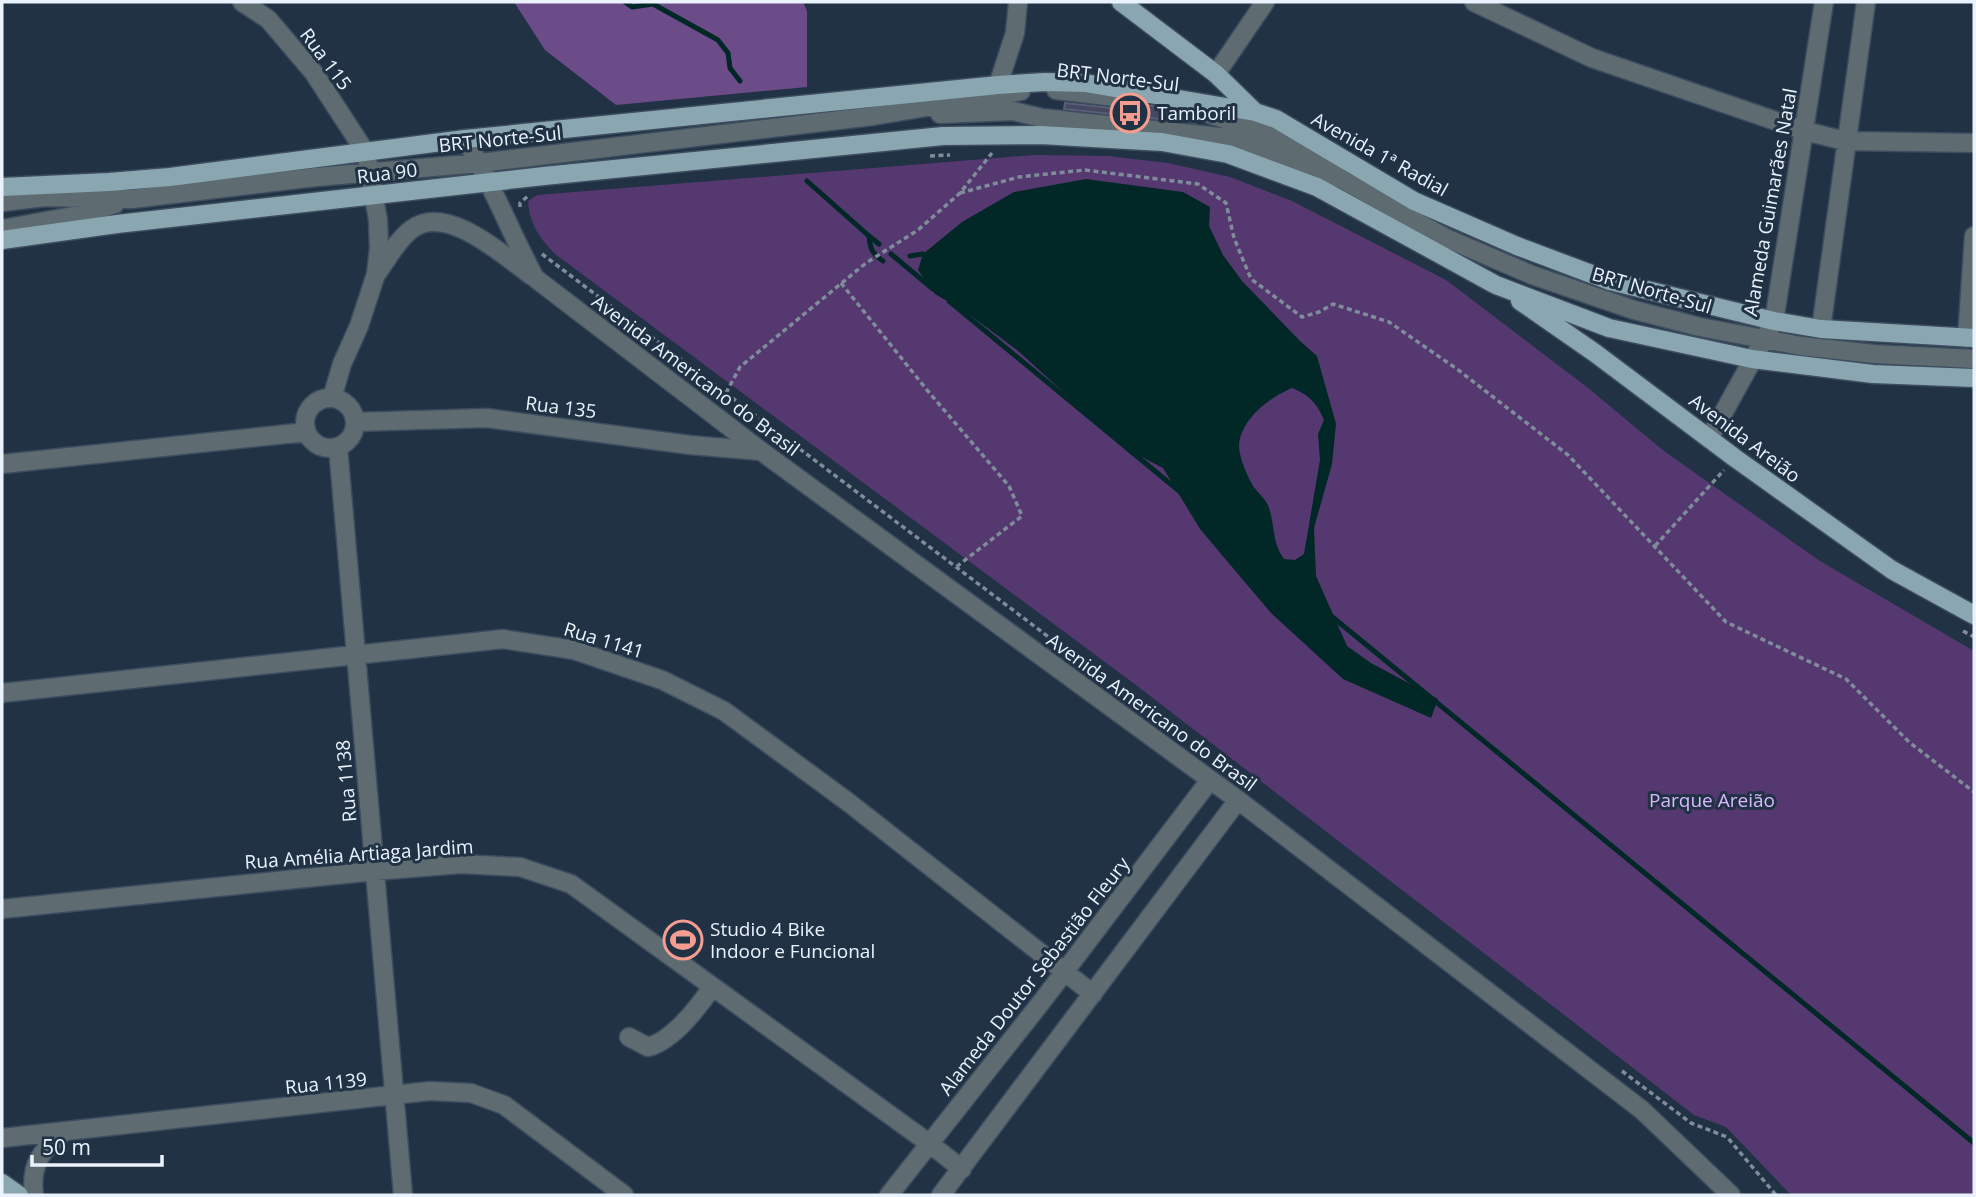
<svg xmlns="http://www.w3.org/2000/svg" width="1976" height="1197" viewBox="0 0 1976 1197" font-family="'Open Sans',sans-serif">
  <rect width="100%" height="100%" fill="#213245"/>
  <path fill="#553870" d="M1035 155 1108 156 1168 163 1230 177 1292 201 1446 280 1588 388 1664 451 1820 561 1974 651V1195H1791L1726 1127 1694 1115 1136 685 555 254C539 237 530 225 528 201L537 195Z"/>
  <path fill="#6b4b88" d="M514 2H803L807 11V87L616 105 545 50Z"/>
  <path fill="#012727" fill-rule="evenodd" d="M1086 179 1183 192 1210 207 1209 226 1223 255 1242 281 1300 341 1317 356 1336 424 1332 464 1314 528 1316 576 1347 646 1371 663 1438 699 1431 718 1343 679 1271 613 1200 529 1163 468 1140 456 1104 429 1017 350 966 312 935 294 918 270 923 254 962 222 1014 192ZM1292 388C1309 395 1317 403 1324 420L1318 434 1320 460 1304 554 1295 560 1284 559C1272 543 1275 526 1269 508 1266 499 1258 493 1253 486 1247 475 1239 458 1239 445 1241 419 1270 397 1292 388Z"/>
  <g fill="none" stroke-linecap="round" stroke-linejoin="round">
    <path stroke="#012727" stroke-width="5" d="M625 2 632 7 653 4 718 40 728 53 730 68 740 81
      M807 181 869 236C870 248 872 254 883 261
      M869 236 879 244
      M891 254 933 289
      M910 256 923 254
      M949 301 1179 491
      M1330 615 1974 1143"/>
  </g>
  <path fill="#454860" stroke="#5a5e77" stroke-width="2" d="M1065 103 1131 110 1137 109 1142 104 1180 111 1183 116 1196 123 1064 109Z"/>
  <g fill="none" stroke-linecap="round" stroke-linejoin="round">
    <defs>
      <path id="minor" d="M242 2 268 19 314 73 366 153 378 220 379 248 376 274 359 326 342 364 332 398
        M1474 2 1592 58 1805 131 1845 141 1974 143
        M1216 74 1265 2
        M998 85 1015 33 1018 2
        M1056 90 1132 99
        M1191 108 1270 134 1307 152 1341 179
        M940 114 1013 111 1042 118 1229 138 1341 179 1446 238 1532 275 1634 310 1700 327 1801 346 1874 354 1974 359
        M465 139C492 183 510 232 535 278L761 451 1238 800 1642 1110 1731 1195
        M2 202 45 197 132 199 316 177 480 163 873 116 1021 91
        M2 229 84 214 115 204
        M378 272C388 258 398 239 412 229 447 203 504 256 532 276
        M1821 329 1866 2
        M1967 338 1974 236
        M305 423a25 25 0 1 1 50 0a25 25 0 1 1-50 0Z
        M355 422 487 418 690 445 761 451
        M1710 437 1774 321 1824 2
        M338 447 403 1195
        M2 464 306 432
        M2 693 503 639 574 650 662 680 724 711 848 802 1093 994
        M2 909 375 871 460 864 520 867 571 884 930 1144 962 1169
        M629 1037 648 1047C672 1041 698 1008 712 987
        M2 1138 430 1091 471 1093 504 1105 624 1195
        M34 1195C30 1164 41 1151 64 1132
        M889 1195 1043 1000 1210 780
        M941 1195 1238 800"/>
      <path id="major" d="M1121 2 1216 74 1255 112
        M2 187 109 182 170 177 465 139 998 85 1045 82 1085 83 1255 112 1276 119 1414 201 1517 246 1610 281 1774 321 1821 329 1974 338
        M2 240 117 224 544 176 943 136 1041 135 1162 142 1228 154 1317 187 1496 285 1609 328 1752 359 1873 374 1974 378
        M1520 301 1595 353 1735 458 1892 570 1974 615
        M2 1183 19 1195"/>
    </defs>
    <use href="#minor" stroke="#3d4d5f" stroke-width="21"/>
    <use href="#major" stroke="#3d4d5f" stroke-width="21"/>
    <path stroke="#7f8d9b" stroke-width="3.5" stroke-dasharray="5 3.5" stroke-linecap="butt" d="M930 156 950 155
      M960 193 1019 177 1085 170 1198 184 1226 203 1234 238 1251 279 1302 317 1319 312 1333 304 1389 322 1457 369 1568 455 1726 622 1846 679 1909 742 1974 792
      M520 207V203L529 195
      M542 254 1083 663
      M841 283 927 390 1009 486 1022 516 956 567
      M726 393 740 367 866 263 918 230 960 193 992 153
      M1655 546 1724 470
      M1963 631 1974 637
      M1622 1071 1691 1123 1727 1137 1776 1195"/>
    <use href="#minor" stroke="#5e6c71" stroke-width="18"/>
    <use href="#major" stroke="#8aa6b1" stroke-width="18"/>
  </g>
  <defs>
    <symbol id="bus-ring" viewBox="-11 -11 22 22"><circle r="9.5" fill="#213245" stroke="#f59d90" stroke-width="1.5"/><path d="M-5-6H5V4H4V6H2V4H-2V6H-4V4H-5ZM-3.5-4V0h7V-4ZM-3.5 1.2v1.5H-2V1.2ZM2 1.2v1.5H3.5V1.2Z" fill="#f59d90"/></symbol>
    <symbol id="stadium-ring" viewBox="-11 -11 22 22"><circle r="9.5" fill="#213245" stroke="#f59d90" stroke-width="1.5"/><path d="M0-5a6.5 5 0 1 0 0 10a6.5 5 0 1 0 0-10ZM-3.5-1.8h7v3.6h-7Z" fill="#f59d90"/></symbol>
  </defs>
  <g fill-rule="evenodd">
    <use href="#bus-ring" x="1108" y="91" width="44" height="44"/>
    <use href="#stadium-ring" x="661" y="918" width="44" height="44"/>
  </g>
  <g text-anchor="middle" stroke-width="6" stroke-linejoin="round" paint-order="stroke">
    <g font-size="19" fill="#eaf3fd" stroke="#213245">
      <text transform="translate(326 59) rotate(53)" y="7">Rua 115</text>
      <text transform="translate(1118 77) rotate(7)" y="7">BRT Norte-Sul</text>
      <text transform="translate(500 139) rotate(-6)" y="7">BRT Norte-Sul</text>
      <text transform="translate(1380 154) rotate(29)" y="7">Avenida 1ª Radial</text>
      <text transform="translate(387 173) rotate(-7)" y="7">Rua 90</text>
      <text transform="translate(1770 202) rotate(-80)" y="7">Alameda Guimarães Natal</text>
      <text transform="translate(1652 290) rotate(16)" y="7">BRT Norte-Sul</text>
      <text transform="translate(696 375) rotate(37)" y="7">Avenida Americano do Brasil</text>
      <text transform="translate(561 407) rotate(7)" y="7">Rua 135</text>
      <text transform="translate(1745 438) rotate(37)" y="7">Avenida Areião</text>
      <text transform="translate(604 640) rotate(17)" y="7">Rua 1141</text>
      <text transform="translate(1152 712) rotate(36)" y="7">Avenida Americano do Brasil</text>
      <text transform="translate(346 781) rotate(-95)" y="7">Rua 1138</text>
      <text transform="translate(359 854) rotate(-4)" y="7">Rua Amélia Artiaga Jardim</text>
      <text transform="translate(1034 976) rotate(-52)" y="7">Alameda Doutor Sebastião Fleury</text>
      <text transform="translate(326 1083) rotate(-6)" y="7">Rua 1139</text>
    </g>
    <g font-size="19" fill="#eaf3fd" stroke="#213245" text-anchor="start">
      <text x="1157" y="120">Tamboril</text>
      <text x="710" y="936">Studio 4 Bike<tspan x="710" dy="22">Indoor e Funcional</tspan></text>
    </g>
    <g font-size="19" fill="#dab7ff" stroke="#213245">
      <text x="1712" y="807">Parque Areião</text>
    </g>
  </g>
  <rect width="1976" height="1197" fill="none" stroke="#eaf3fd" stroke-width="7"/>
  <path d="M32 1155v10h130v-10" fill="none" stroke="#eaf3fd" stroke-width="3.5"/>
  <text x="42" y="1155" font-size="21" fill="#eaf3fd" stroke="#213245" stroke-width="5" paint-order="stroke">50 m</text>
</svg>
